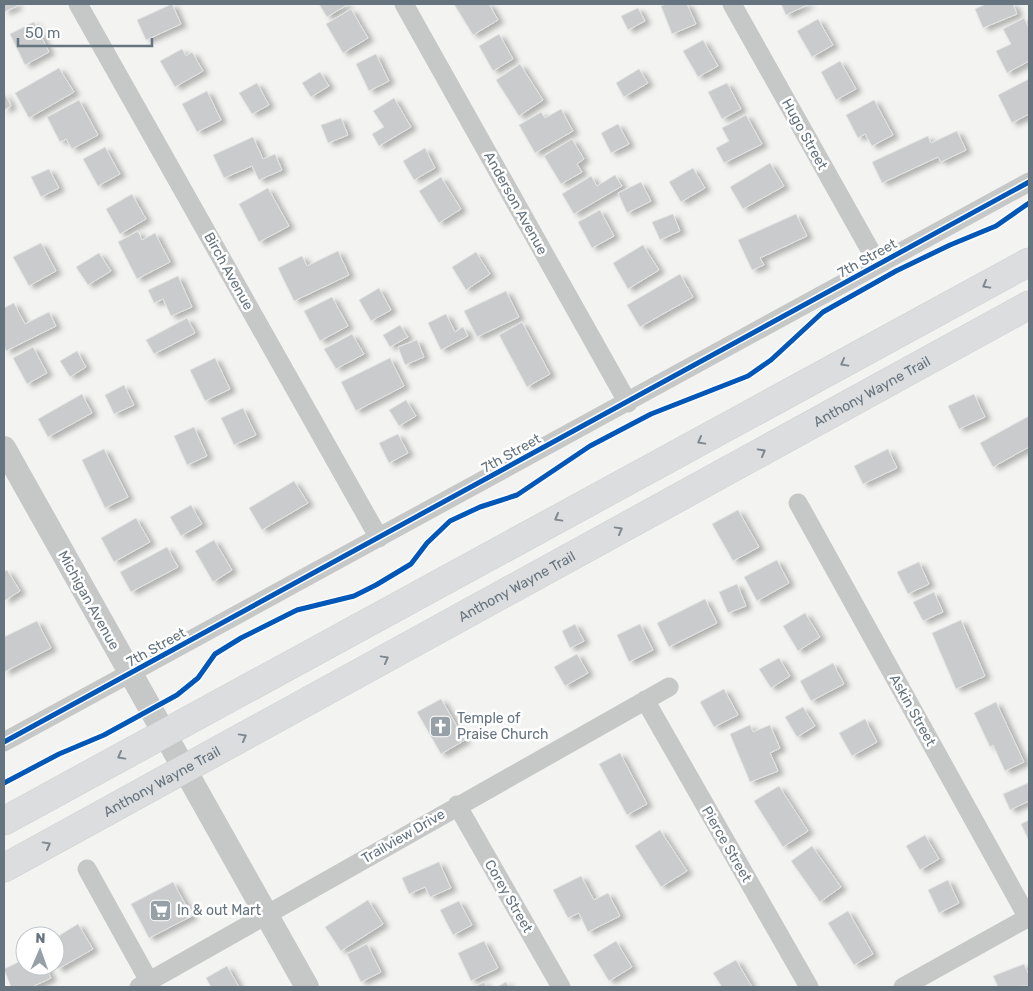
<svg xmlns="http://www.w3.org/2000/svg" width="1033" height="991" viewBox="0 0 1033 991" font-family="Rubik,sans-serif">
  <defs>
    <filter id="shadow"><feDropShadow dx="5.5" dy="3" stdDeviation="2.5" flood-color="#0004"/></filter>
  </defs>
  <rect width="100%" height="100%" fill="#f3f3f2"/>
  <path fill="#cacbcc" stroke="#e2e2e2" filter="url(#shadow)" d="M4 4H16L17 6 4 12Z
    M172 4 181 24 146 40 137 20Z
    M319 4H347V5L327 17Z
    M454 4H489L498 20 473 35Z
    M667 4H687L696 24 672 34 661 6Z
    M781 4H809L786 15Z
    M983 4H1013L1017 14 983 28 975 9 984 5Z
    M638 8 645 21 628 30 621 16Z
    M351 9 368 38 343 53 326 24Z
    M1024 18 1029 28V61L1007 73 996 51 1011 44 1003 29Z
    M818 19 833 45 812 57 797 31Z
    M34 22 49 52 25 65 10 34Z
    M499 34 513 59 493 71 479 46Z
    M703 40 718 66 698 77 683 51Z
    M182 49 186 56 192 52 203 71 175 87 160 61Z
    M376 54 389 81 369 91 356 64Z
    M840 61 856 89 836 100 821 72Z
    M520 64 543 100 519 116 496 80Z
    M59 68 74 92 29 118 15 93Z
    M639 69 648 83 624 97 616 83Z
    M320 72 329 86 311 97 302 83Z
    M1029 79V114L1012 123 998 95Z
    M257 83 269 105 252 114 239 93Z
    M727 83 741 109 722 119 708 92Z
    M207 91 221 120 197 132 182 104Z
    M4 93 11 106 4 110Z
    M394 98 411 127 379 146 372 134 384 127 373 111Z
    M79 100 98 135 72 149 66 139 60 142 47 117Z
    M874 100 893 135 872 146 865 134 858 138 846 115Z
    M561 109 573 131 535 153 519 125 541 112 545 118Z
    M746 115 762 144 724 163 716 148 729 141 722 128Z
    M341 118 348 135 328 143 321 125Z
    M618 124 629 144 611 153 601 133Z
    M957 131 966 150 941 162 938 157 882 183 872 162 928 136 931 143Z
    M253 137 263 159 275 154 282 170 259 180 252 166 224 178 213 155Z
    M572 139 584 159 577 164 582 172 561 184 544 156Z
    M105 147 120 174 98 186 83 159Z
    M425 148 435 168 414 180 403 161Z
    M770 163 784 186 743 209 730 187Z
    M693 168 705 188 681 202 669 182Z
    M49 169 59 188 41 197 31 177Z
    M615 175 622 186 574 214 562 194 591 176 597 186Z
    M441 177 461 209 439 223 419 191Z
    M641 182 651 201 627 213 618 193Z
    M268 188 289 226 259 242 239 204Z
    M132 194 146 219 120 234 106 209Z
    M600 210 614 236 592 248 578 222Z
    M673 214 680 231 660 240 652 222Z
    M796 214 807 236 760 258 764 265 752 270 738 240Z
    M138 231 142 240 155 233 170 262 137 279 118 242Z
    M41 243 56 271 29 286 13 257Z
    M643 245 659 270 628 289 613 263Z
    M338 251 349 275 294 301 278 268 302 256 307 266Z
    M476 252 490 274 466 290 452 267Z
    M99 253 111 271 88 285 76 267Z
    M680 274 693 297 640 327 627 305Z
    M178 276 192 307 171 316 163 299 154 303 148 290Z
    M379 288 391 310 371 321 359 300Z
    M506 291 519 317 477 337 464 311Z
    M332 297 348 326 320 341 304 311Z
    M14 303 25 324 49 312 56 326 6 351 4 346V308Z
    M446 314 455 332 463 327 468 336 441 350 428 323Z
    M187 318 195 333 154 354 146 340Z
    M522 322 550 374 527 387 499 335Z
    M400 325 408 337 390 347 383 335Z
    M352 334 364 354 336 369 324 349Z
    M417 340 424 357 405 365 398 347Z
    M33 347 47 373 27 384 13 358Z
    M77 351 86 367 70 377 60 361Z
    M215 358 230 389 205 401 190 370Z
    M390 358 404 386 356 411 341 382Z
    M124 385 134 405 114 414 105 395Z
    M82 394 92 413 48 437 38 419Z
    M974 394 985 417 959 429 948 406Z
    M406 400 416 416 399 426 389 410Z
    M243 408 256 435 234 445 221 418Z
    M1029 416V447L993 467 980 443Z
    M194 427 207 456 187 465 174 436Z
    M398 434 408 453 389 463 379 443Z
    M104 449 128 497 105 508 82 460Z
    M888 449 897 468 863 484 854 466Z
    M294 481 308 503 262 530 249 508Z
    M191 505 202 524 181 536 170 517Z
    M738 510 759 547 733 561 712 524Z
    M136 518 150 542 114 562 101 538Z
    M214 540 232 570 213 582 195 551Z
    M167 547 178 567 131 592 120 572Z
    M777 560 789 583 757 601 744 577Z
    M919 562 929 584 908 594 897 572Z
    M7 570 20 591 4 601V572Z
    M737 584 746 606 728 613 719 592Z
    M934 592 943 612 923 621 913 602Z
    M705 599 717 623 669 647 657 623Z
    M805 613 820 637 798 651 783 626Z
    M961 620 985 676 956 689 932 633Z
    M37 621 51 648 4 672V637Z
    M575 624 584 641 570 648 562 631Z
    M640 624 653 650 629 662 617 635Z
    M577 654 588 673 565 686 554 667Z
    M779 658 790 676 771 688 759 669Z
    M833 663 844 684 811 701 800 681Z
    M724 689 738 715 714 727 700 702Z
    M441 699 465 740 441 754 417 712Z
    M996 702 1024 762 1005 771 993 745 990 747 974 713Z
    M803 707 815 726 797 737 785 717Z
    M865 719 877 742 852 756 839 733Z
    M750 725 753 732 770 725 780 748 770 753 778 771 750 782 730 734Z
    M620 753 647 804 627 815 599 764Z
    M1028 783 1029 801 1010 810 1003 794Z
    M779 786 808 831 783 847 754 801Z
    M1029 820V841L1021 824Z
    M660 830 687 871 661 887 635 846Z
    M925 835 939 859 920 870 906 846Z
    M812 846 841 887 820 902 791 861Z
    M439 862 451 888 430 897 425 887 409 894 402 878Z
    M581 876 594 900 608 893 620 916 588 932 579 913 568 918 553 890Z
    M948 880 959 903 939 913 928 890Z
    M173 882 192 916 149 938 131 904Z
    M368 900 383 924 341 951 325 927Z
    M459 901 472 925 453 935 440 910Z
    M848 911 873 954 854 965 828 923Z
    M78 924 93 949 58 969 55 964V938Z
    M484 941 498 968 471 981 458 953Z
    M616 941 632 967 609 981 593 955Z
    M367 944 381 972 361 982 347 954Z
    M25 959V966H45L51 978 32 987H11L4 969Z
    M736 960 752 987H722L713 973Z
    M1024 964 1029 975V986L998 987 993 976Z
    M227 966 239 987H211L206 978Z
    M484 982 487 987H474Z
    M506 982 509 987H497Z"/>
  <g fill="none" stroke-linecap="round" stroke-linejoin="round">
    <defs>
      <g id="trunk">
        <path d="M4 821 1029 262"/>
        <path id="s1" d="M4 868 1029 305"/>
      </g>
    </defs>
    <use href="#trunk" stroke="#cfd0d0" stroke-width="29"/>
    <path stroke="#c6c8c8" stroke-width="19" d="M78 4 379 538
      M404 4 628 403
      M732 4 878 264
      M798 503 1028 918
      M645 700 809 987
      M4 742 1029 182
      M457 805 561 987
      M87 869 149 981
      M139 987 669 687
      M903 987 1029 917"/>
    <path stroke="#c6c8c8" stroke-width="24" d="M4 448 307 987"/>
    <use href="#trunk" stroke="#dcddde" stroke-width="28"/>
    <defs>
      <path id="cycleway" d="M4 742 1029 182
        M4 783 59 754 104 735 177 695 198 678 215 654 241 638 297 610 354 596 376 585 411 564 427 543 450 521 480 507 517 495 590 446 651 414 748 376 771 360 823 312 896 271 950 245 996 226 1029 203"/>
    </defs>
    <use href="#cycleway" stroke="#fff" stroke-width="8"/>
    <use href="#cycleway" stroke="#0057b8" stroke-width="5"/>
  </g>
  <defs><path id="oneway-chevron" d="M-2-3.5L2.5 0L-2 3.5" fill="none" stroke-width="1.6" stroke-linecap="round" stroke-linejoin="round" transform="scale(1.25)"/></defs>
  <g stroke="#7e8992">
    <use href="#oneway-chevron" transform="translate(986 285) rotate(151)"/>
    <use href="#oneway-chevron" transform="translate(844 363) rotate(151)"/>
    <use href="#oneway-chevron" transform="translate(701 441) rotate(151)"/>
    <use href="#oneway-chevron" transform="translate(762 452) rotate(-29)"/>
    <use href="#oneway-chevron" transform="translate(558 518) rotate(151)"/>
    <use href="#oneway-chevron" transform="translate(619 530) rotate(-29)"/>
    <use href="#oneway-chevron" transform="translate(385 659) rotate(-29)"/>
    <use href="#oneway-chevron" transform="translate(243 737) rotate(-29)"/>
    <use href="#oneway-chevron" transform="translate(121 756) rotate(151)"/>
    <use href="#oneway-chevron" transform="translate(47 845) rotate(-29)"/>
  </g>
  <defs>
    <symbol id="church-square" viewBox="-11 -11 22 22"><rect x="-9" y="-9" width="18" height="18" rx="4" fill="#97a0a7" stroke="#fff"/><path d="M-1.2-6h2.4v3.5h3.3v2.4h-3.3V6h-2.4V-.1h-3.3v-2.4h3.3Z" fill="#fff"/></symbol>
    <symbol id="supermarket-square" viewBox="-11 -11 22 22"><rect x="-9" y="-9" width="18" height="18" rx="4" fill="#97a0a7" stroke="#fff"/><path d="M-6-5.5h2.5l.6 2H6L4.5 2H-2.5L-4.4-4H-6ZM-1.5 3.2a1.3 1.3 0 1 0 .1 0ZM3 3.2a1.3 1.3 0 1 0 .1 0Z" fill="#fff"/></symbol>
  </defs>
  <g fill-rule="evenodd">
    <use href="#church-square" x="428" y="714" width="25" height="25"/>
    <use href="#supermarket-square" x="148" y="898" width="25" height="25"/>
  </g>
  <g text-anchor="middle" stroke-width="5" stroke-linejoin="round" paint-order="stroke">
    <g font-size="14" fill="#66747f" stroke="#fff">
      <text transform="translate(805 134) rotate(61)" y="5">Hugo Street</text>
      <text transform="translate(516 203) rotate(61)" y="5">Anderson Avenue</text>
      <text transform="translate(867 258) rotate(-29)" y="5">7th Street</text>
      <text transform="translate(229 271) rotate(61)" y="5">Birch Avenue</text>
      <text dy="5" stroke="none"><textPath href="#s1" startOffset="990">Anthony Wayne Trail</textPath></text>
      <text transform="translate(511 453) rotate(-29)" y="5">7th Street</text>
      <text dy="5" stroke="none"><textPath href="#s1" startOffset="585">Anthony Wayne Trail</textPath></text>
      <text transform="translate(89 600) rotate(61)" y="5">Michigan Avenue</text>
      <text transform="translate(156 647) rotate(-29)" y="5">7th Street</text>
      <text transform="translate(913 710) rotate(61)" y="5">Askin Street</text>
      <text dy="5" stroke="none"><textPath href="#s1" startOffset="180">Anthony Wayne Trail</textPath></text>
      <text transform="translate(403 836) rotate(-30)" y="5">Trailview Drive</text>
      <text transform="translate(727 844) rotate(60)" y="5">Pierce Street</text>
      <text transform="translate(509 896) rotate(60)" y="5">Corey Street</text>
    </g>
    <g font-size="14" fill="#66747f" stroke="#fff" text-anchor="start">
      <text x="457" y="723">Temple of<tspan x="457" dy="16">Praise Church</tspan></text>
      <text x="177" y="915">In &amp; out Mart</text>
    </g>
  </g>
  <rect width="1033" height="991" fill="none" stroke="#66747f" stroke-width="10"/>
  <g transform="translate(40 951) rotate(2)"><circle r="24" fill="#ffffff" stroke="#c2c7cc"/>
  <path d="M0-4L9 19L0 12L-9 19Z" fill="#97a0a7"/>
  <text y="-8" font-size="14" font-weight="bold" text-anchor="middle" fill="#66747f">N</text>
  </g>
  <path d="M18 38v8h134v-8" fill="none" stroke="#66747f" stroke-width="2.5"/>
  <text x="25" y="38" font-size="15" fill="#66747f" stroke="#ffffff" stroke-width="4" paint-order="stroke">50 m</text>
</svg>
